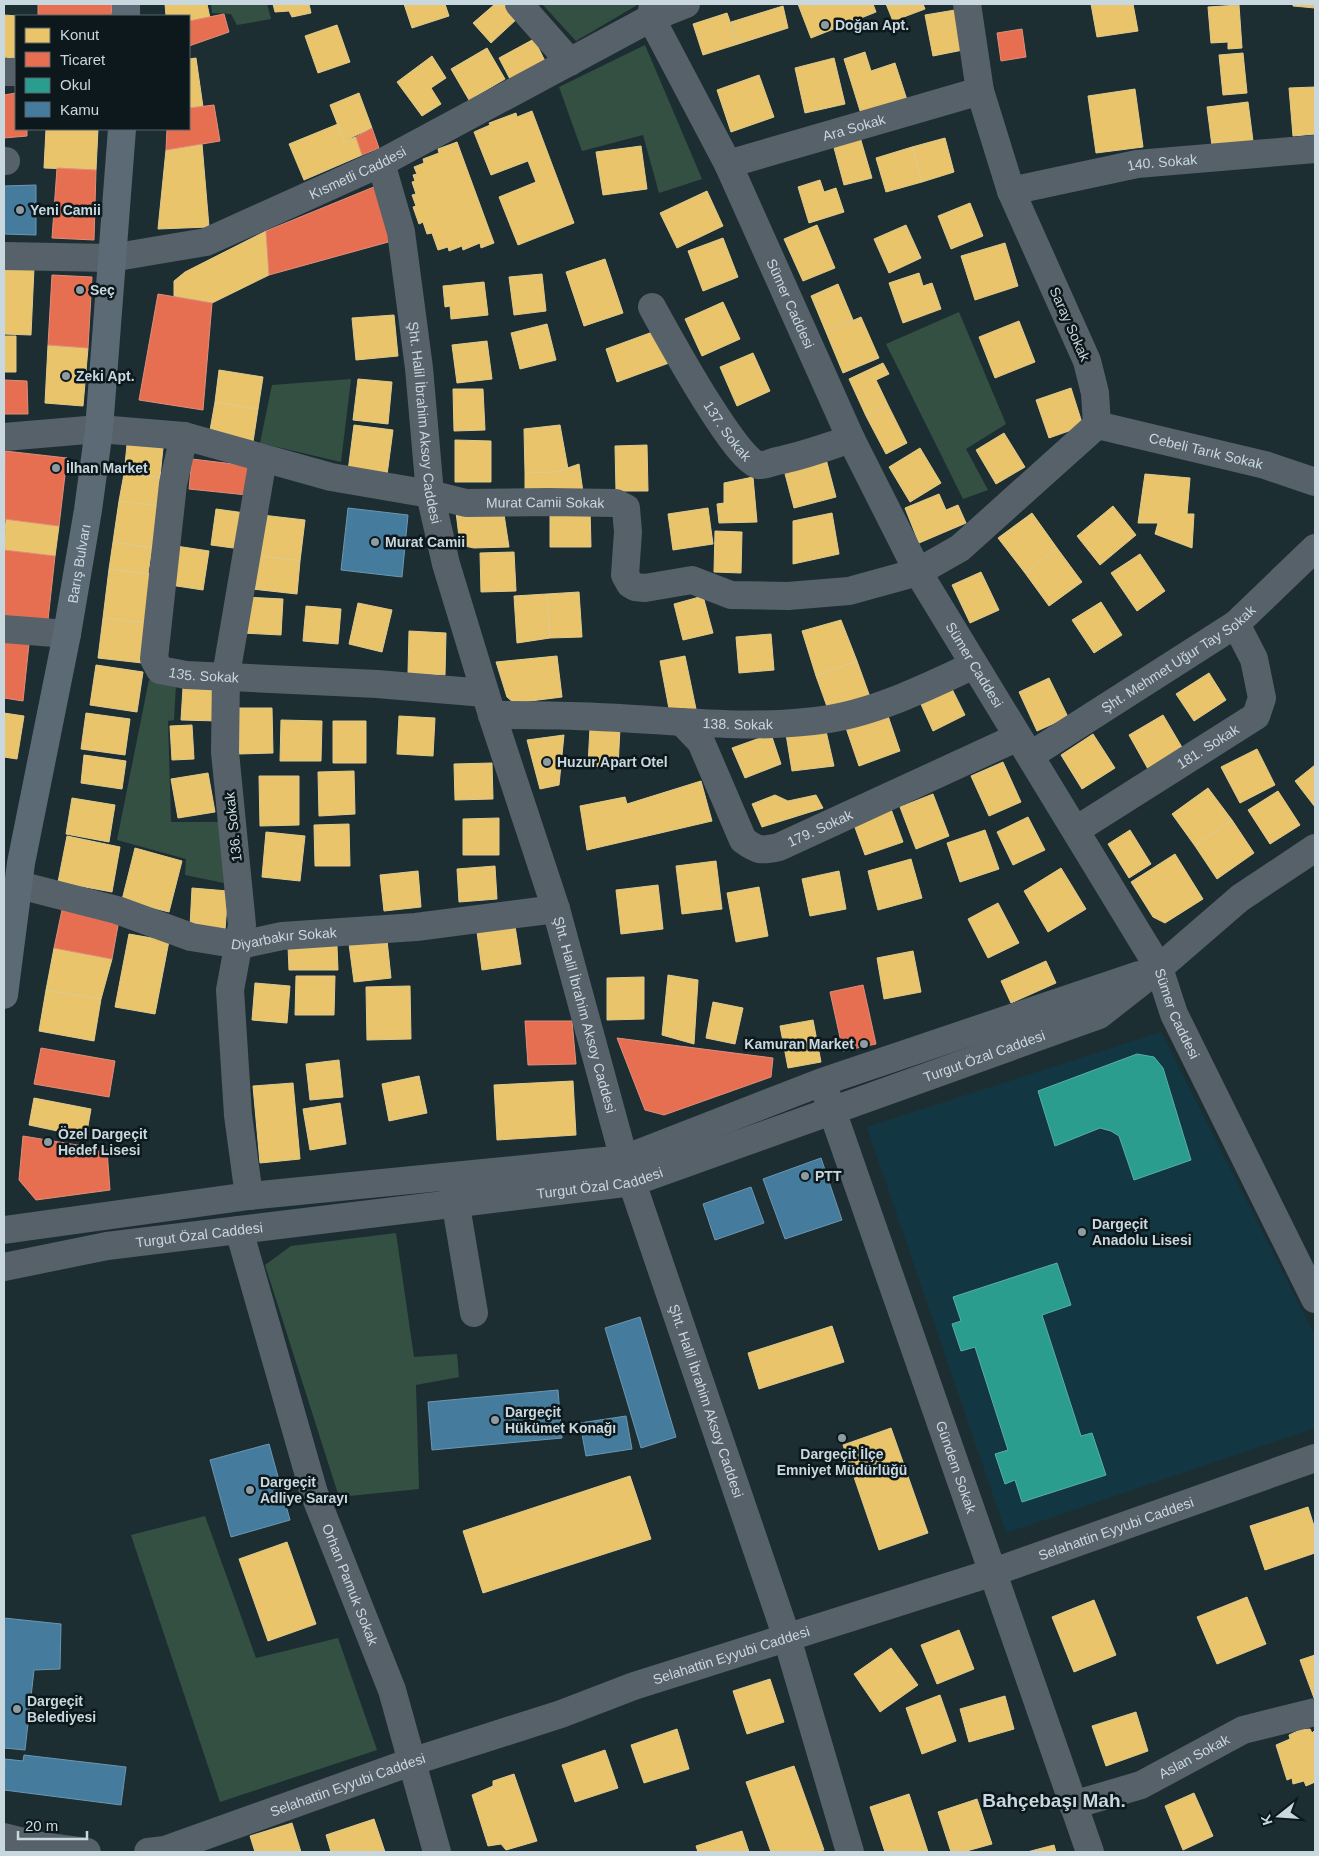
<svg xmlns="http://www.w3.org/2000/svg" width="1319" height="1856" viewBox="0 0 1319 1856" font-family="Helvetica,sans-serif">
  <rect width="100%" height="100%" fill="#1d2e33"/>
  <path fill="#133742" d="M1161 1032 1315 1336V1428L1006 1533 867 1127Z"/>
  <path fill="#335043" d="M211 4H267L271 19 237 25 231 14 212 13Z
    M542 4H639L576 41Z
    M645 45 702 179 659 193 643 135 582 151 559 87Z
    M959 312 1006 424 966 449 988 490 963 499 886 344Z
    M351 379 341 462 260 443 272 385Z
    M149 680 176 684 174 720 168 721 171 822H220L224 883 185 875 186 859 117 840Z
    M396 1233 414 1357 457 1354 459 1377 416 1385 419 1489 339 1497 265 1265 291 1246Z
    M205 1516 256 1658 338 1638 377 1750 220 1802 131 1535Z"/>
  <path fill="#e9c46a" stroke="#dfca8d" d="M165 4H207L210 18 189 21V16H166Z
    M273 4H309L311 13 292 17 289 11 275 12Z
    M404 4H445L449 16 412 28Z
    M495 4H506L519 17 491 43 473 23Z
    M798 4H873L876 12 811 38Z
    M886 4H923L925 9 893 21Z
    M1091 4H1133L1138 31 1097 37Z
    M1293 4H1315V8L1293 6Z
    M1239 5 1242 48 1228 49V42L1211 43 1208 7Z
    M783 6 788 28 738 44 731 22Z
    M955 10 963 50 933 56 925 15Z
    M727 13 738 44 703 55 693 24Z
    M4 15 18 16H16L15 58 4 57Z
    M337 25 350 62 318 73 305 36Z
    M534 39 545 61 510 79 499 58Z
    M487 48 505 79 469 100 451 69Z
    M865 52 871 71 895 63 908 103 862 117 844 59Z
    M1243 53 1247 93 1223 95 1219 55Z
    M432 56 446 78 431 88 441 104 422 116 397 82Z
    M196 58 203 107 189 108V59Z
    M834 58 845 104 805 113 795 68Z
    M759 75 774 117 731 132 717 90Z
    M1315 87V134L1293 136 1289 88Z
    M1135 89 1143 147 1096 153 1088 96Z
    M359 93 372 128 344 141 330 105Z
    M1248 102 1253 141 1212 146 1207 107Z
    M532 111 574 223 518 245 499 197 536 182 528 161 491 175 474 132 490 125 489 123 516 113 517 117Z
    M338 124 344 141 356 137 362 155 304 180 289 144Z
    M46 129H98L96 170 44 168Z
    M860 137 872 178 844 185 833 144Z
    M945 138 954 172 922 182 912 147Z
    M457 142 494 243 481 248 480 243 463 250 462 246 449 251 448 247 438 250 432 233 427 234 423 222 419 224 413 207 416 206 412 195 416 194 412 182 415 181 413 175 417 174 414 167 424 163 423 159 439 153 438 149Z
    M202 144 209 227 158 229 166 150Z
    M641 146 647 189 603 195 596 152Z
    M912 147 922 182 886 192 876 158Z
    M820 180 824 192 836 188 844 212 809 223 798 187Z
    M707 191 723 226 677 248 660 213Z
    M970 203 983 236 951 249 938 216Z
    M817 225 835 268 803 281 784 239Z
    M906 225 921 258 889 273 874 239Z
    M266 231 269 275 212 303 174 296V281L185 272Z
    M723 238 738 277 703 291 688 251Z
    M1005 243 1018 286 975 300 961 256Z
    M605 259 623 313 584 326 566 272Z
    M4 267 34 268 31 335 4 334Z
    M919 273 923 286 932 283 941 309 903 323 889 283Z
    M542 274 546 311 514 315 509 277Z
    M484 282 488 315 451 319 450 306 445 307 443 286Z
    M838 284 853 320 826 332 811 296Z
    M723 302 740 339 702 356 685 319Z
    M394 315 398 356 356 360 352 318Z
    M861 317 879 358 843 373 826 332Z
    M1019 321 1035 362 995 378 979 337Z
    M547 324 556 360 520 369 511 333Z
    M658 330 669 363 617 382 606 349Z
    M4 336H16V372H4Z
    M487 341 492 379 457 383 452 345Z
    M48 345 88 348 83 406 45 403Z
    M753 353 770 391 737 406 720 367Z
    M883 363 889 374 876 380 888 405 866 416 849 379Z
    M219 370 263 377 258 409 215 402Z
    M358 379 392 382 388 424 353 420Z
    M1071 388 1083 426 1049 438 1036 400Z
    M453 389H483L485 430 454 431Z
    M215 402 258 409 253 442 209 436Z
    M888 405 907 443 886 454 866 416Z
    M354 425 393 430 387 475 348 471Z
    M560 425 568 469 556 472 525 473 524 429Z
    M1004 433 1025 467 996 484 976 450Z
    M455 440 491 441V482H455Z
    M127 445 163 448 160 477 124 474Z
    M647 445 648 491H616L615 446Z
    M920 448 941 483 910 502 889 467Z
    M826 459 836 497 794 508 784 470Z
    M579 464 583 492 525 494V473L556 472Z
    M124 474 160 477 157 506 119 501Z
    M1145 474 1190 478 1187 514H1194L1192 548 1155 534 1158 523H1138Z
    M753 477 757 522 719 523 717 504 724 503V483Z
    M939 494 946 510 958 505 966 523 919 543 905 508Z
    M119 501 157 506 152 548 113 542Z
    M1113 506 1136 535 1100 565 1077 536Z
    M503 508 509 547 474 548 460 545 456 512Z
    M708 508 713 544 673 550 668 514Z
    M216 509 245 513 241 549 211 545Z
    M550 509H590L591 547H550Z
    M832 513 839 554 793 564V521Z
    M1032 513 1057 548 1025 573 998 538Z
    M262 515 305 520 300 561 257 555Z
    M6 519 59 526 55 556 4 550Z
    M715 531 742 532 741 573 714 572Z
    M113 542 152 548 148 574 109 569Z
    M176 546 209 551 203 590 170 585Z
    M1057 548 1082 582 1049 606 1025 573Z
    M514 552 516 591 481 592 480 553Z
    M1140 554 1165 591 1137 611 1111 573Z
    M257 555 300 561 297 594 252 589Z
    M109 569 153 574 147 623 103 618Z
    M981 572 999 610 970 623 952 585Z
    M579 592 582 637 550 638 547 594Z
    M547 594 550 638 517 643 514 596Z
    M703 596 713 633 683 640 674 604Z
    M244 597 283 599 281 635 242 633Z
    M1101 602 1122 635 1094 653 1072 620Z
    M358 603 392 610 382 652 349 644Z
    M306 606 341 609 338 644 303 641Z
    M103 618 147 623 142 663 98 658Z
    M841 620 857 661 816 676 802 631Z
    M409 631 446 633 445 675 408 673Z
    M771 634 774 670 739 673 736 637Z
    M557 656 562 697 514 703 507 697 496 662Z
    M685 656 696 709 670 714 660 661Z
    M857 661 870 697 829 712 816 676Z
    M96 665 143 672 137 712 90 705Z
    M1209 673 1226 700 1194 721 1176 694Z
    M1049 678 1068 717 1037 731 1019 692Z
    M951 687 965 715 933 731 920 702Z
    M183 688 219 690 218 721 181 720Z
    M238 708H272L273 753 239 754Z
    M886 710 900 751 859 766 845 725Z
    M4 713 24 716 17 759 4 757Z
    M86 713 130 719 125 755 81 749Z
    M1163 715 1183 749 1148 769 1129 735Z
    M399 716 435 718 433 756 397 754Z
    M281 720 322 721 321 761H280Z
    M333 721H366V763H333Z
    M192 725 194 759 172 760 170 726Z
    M590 727 620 728 618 768 588 766Z
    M826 731 834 766 792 771 786 734Z
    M771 734 781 764 745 778 732 748Z
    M1093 734 1115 768 1082 789 1061 755Z
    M564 735 559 785 540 789 527 740Z
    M1257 749 1275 785 1240 803 1221 767Z
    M84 755 126 761 122 789 81 783Z
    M1003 762 1021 802 989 816 971 776Z
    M492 763 493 799 455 800 454 764Z
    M1315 765V807L1295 781Z
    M354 771 355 814 319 816 318 772Z
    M208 773 215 812 178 818 171 779Z
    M259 776H299V825L260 826Z
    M701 781 712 821 587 850 580 806 625 797 627 804Z
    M1208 788 1232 820 1195 846 1172 814Z
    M1278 791 1300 825 1270 844 1248 810Z
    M933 794 949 836 916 849 900 807Z
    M775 795 788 801 816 795 823 808 762 827 752 804Z
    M72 798 115 805 109 842 66 834Z
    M891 809 903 842 865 855 853 822Z
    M1028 817 1045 850 1013 865 997 832Z
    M499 818V855H463V819Z
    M1232 820 1254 853 1217 879 1195 846Z
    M349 824 350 866H315L314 825Z
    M985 830 999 869 960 882 947 843Z
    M1130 830 1151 864 1129 878 1108 844Z
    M266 832 305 836 300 881 262 877Z
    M67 836 120 847 112 892 58 882Z
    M135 848 182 861 169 912 122 900Z
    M1175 854 1203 899 1165 923 1153 917 1131 882Z
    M911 859 922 898 878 910 868 871Z
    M716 861 722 909 682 914 676 866Z
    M495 866 497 899 459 902 457 869Z
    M1061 868 1086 909 1048 932 1024 891Z
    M418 871 421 907 384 911 380 875Z
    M839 871 846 909 810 916 802 879Z
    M658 885 663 929 621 934 616 890Z
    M759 887 768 936 736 942 727 893Z
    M192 888 228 891 225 930 190 927Z
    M998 903 1019 943 988 958 968 919Z
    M515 926 521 964 482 970 477 932Z
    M129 934 169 941 155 1014 115 1007Z
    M387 940 391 978 354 982 349 944Z
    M288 946H337L338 970H289Z
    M54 948 112 959 101 999 46 990Z
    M913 951 921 992 884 999 877 958Z
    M1046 961 1056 983 1011 1003 1001 981Z
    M668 975 698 980 694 1044 662 1035Z
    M296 976H335L334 1015H295Z
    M644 977V1019L607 1020V978Z
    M255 983 290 986 287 1023 252 1020Z
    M410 986 411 1039 367 1040 366 987Z
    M46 990 101 999 94 1041 39 1031Z
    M713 1002 743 1008 735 1044 706 1038Z
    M813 1020 821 1062 788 1068 780 1026Z
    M339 1060 343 1097 310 1100 306 1064Z
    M419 1076 427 1113 389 1121 382 1084Z
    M573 1081 576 1135 497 1140 494 1085Z
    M293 1083 300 1159 260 1163 253 1086Z
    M34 1098 91 1109 86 1137 29 1125Z
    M340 1103 346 1144 310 1150 303 1109Z
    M832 1326 844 1362 759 1389 748 1353Z
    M891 1428 928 1533 879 1550 843 1445Z
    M630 1476 651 1539 483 1593 463 1531Z
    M1308 1507 1315 1529V1553L1265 1570 1250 1526Z
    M287 1542 316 1624 268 1641 239 1559Z
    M1247 1597 1266 1644 1217 1664 1197 1617Z
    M1094 1600 1116 1655 1074 1672 1052 1617Z
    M959 1630 974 1669 937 1684 921 1645Z
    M891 1648 918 1685 880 1712 854 1674Z
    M1315 1655V1698H1314L1300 1660Z
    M770 1679 784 1722 747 1734 733 1691Z
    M940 1695 956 1741 922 1754 906 1708Z
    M1005 1696 1014 1729 969 1742 960 1709Z
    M1136 1712 1148 1751 1106 1766 1092 1726Z
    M677 1729 689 1769 644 1783 631 1745Z
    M1310 1729 1312 1733 1315 1730V1782L1306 1786 1304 1781 1293 1784 1292 1778 1287 1780 1276 1745 1290 1739 1289 1735 1300 1730Z
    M605 1750 618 1788 575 1802 562 1765Z
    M794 1766 824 1850 816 1852H771L746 1782Z
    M514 1774 537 1841 506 1850 501 1844 488 1846 472 1795 493 1786V1781Z
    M1194 1793 1213 1836 1183 1850 1165 1806Z
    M909 1794 928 1852H885L870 1807Z
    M977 1799 992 1844 963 1852H951L938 1812Z
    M374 1819 385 1852H331L326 1835Z
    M292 1823 301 1852H255L250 1836Z
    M742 1831 749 1852H698L696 1846Z
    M1054 1845 1056 1852H1027Z"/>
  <path fill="#e76f51" stroke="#de8e7b" d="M38 4H112L111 16H38Z
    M224 14 229 32 189 46V21Z
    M1022 29 1026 57 1001 61 997 33Z
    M16 93V129H27V136L4 138V95Z
    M214 105 220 141 166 150 167 129H189V108Z
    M372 128 379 148 362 155 356 137Z
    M57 168 96 170 94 240 52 238Z
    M381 184 392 241 269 275 266 231Z
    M52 275 92 277 88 348 48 345Z
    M158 294 212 303 203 410 139 400Z
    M4 380 27 381 28 414H4Z
    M5 451 67 458 59 526 4 519Z
    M192 459 250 466 247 495 189 489Z
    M4 550 55 556 48 620 4 615Z
    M4 641 29 644 23 701 4 698Z
    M62 910 119 920 112 959 54 948Z
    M863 985 876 1044 843 1051 830 992Z
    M525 1021H572L576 1064 528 1065Z
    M617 1038 773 1058 771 1077 664 1115 645 1110Z
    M41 1048 115 1061 109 1097 34 1084Z
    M23 1136 107 1150 110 1190 36 1200 19 1180Z"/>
  <path fill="#2a9d8f" stroke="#59afa7" d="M1137 1054 1154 1057 1163 1068 1191 1160 1134 1180 1119 1136 1111 1131 1100 1128 1055 1146 1038 1091Z
    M1057 1263 1071 1305 1042 1315 1081 1436 1092 1433 1106 1475 1022 1502 1015 1480 1005 1484 995 1454 1008 1450 975 1347 961 1351 952 1324 961 1321 953 1297Z"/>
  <path fill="#457b9d" stroke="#6c97b0" d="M36 185V235L4 234V186Z
    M348 508 408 515 402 577 341 570Z
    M821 1158 842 1220 785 1239 763 1179Z
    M751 1187 764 1223 715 1240 703 1204Z
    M640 1317 676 1437 641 1448 605 1328Z
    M558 1390 562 1438 432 1450 428 1402Z
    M626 1416 632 1449 586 1456 580 1423Z
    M269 1444 290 1520 231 1537 210 1460Z
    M4 1618 61 1624 60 1669 34 1670 25 1750 4 1748Z
    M24 1755 126 1767 121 1805 4 1790 5 1759 23 1761Z"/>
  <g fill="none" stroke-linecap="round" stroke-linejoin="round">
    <g stroke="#576169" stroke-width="28">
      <path d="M519 4 570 62"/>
      <path id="s1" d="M653 4 651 18 728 164 851 439 918 572 1159 968 1174 1014 1315 1299"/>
      <path d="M4 72H16"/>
      <path d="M4 161H6"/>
      <path id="s2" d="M381 163 401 232 419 368 430 494 446 564 492 715 556 909 624 1159 787 1638 850 1852"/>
      <path id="s3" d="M728 164 980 91"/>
      <path id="s4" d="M1011 191 1137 164 1315 149"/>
      <path id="s5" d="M4 256 111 258 206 242 381 163 651 18 686 4"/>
      <path id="s6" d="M652 307C666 332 736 462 759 465 764 466 772 462 777 461 803 456 826 447 851 439"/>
      <path id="s7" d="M1097 425 1265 465 1315 482"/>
      <path id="s8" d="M184 436 173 484 160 603 154 659 160 670 186 675 377 684 485 693"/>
      <path id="s9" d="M4 437 99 429 184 436 331 477 430 494 466 503 548 502 616 503 626 508 628 532 625 575 630 584 635 587 645 588 692 580 731 595 788 596 849 591 918 572 960 548 1097 425 1095 393 1087 361 1011 191 980 91 967 4"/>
      <path d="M4 629 67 634"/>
      <path id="s10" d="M492 715C527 715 563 715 598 717 675 720 753 731 829 719 878 711 930 686 974 665"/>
      <path id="s11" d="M682 722 701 742 743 840C758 851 761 851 779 847L1018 737"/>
      <path id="s12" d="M1031 755 1236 624 1315 548"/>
      <path id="s13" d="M1076 830 1256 716 1262 698 1254 659 1236 624"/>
      <path id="s14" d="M19 885 117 910 191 937 240 945 282 936 416 927 556 909"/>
      <path id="s15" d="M826 1093 1090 1852"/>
      <path d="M453 1188 474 1313"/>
      <path d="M249 1196 238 1115 230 990 242 925 225 752 226 675 263 459"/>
      <path d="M4 1230 249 1196 624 1159 822 1082 1139 975"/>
      <path id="s16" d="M239 1230 314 1493 392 1690 437 1852"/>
      <path id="s17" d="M4 1267 107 1246 633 1182 1099 1015 1159 968 1240 898 1315 848"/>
      <path id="s18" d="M1073 1805 1141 1785 1243 1730 1315 1712"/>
      <path d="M4 1837 40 1846 87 1852"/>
      <path id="s19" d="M148 1852 165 1850 411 1762 561 1714 634 1686 994 1572 1315 1458"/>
    </g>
    <g stroke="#5c6a75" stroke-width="28">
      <path d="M126 4V16"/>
      <path id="s20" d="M4 995 21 863 67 634 88 510 99 429 122 129"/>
    </g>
  </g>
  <g fill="#8c9ca2" stroke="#0c181c" stroke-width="2">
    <circle cx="825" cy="25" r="5"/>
    <circle cx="20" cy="210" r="5"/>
    <circle cx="80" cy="290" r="5"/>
    <circle cx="66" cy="376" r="5"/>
    <circle cx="56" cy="468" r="5"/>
    <circle cx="375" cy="542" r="5"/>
    <circle cx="547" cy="762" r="5"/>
    <circle cx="864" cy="1044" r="5"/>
    <circle cx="48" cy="1142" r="5"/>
    <circle cx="805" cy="1176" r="5"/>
    <circle cx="1082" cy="1232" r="5"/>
    <circle cx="495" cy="1420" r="5"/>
    <circle cx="842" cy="1438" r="5"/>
    <circle cx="250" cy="1490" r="5"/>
    <circle cx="17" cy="1709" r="5"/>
  </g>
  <g text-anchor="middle" stroke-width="5" stroke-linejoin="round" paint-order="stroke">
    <g font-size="14" font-weight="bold" fill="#c8d8de" stroke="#0c181c" text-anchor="start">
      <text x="835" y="30">Doğan Apt.</text>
      <text x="30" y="215">Yeni Camii</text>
      <text x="90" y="295">Seç</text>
      <text x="76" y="381">Zeki Apt.</text>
      <text x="66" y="473">İlhan Market</text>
      <text x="385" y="547">Murat Camii</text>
      <text x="557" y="767">Huzur Apart Otel</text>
      <text x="854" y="1049" text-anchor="end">Kamuran Market</text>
      <text x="58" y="1139">Özel Dargeçit<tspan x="58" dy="16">Hedef Lisesi</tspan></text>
      <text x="815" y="1181">PTT</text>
      <text x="1092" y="1229">Dargeçit<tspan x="1092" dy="16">Anadolu Lisesi</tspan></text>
      <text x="505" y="1417">Dargeçit<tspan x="505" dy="16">Hükümet Konağı</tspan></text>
      <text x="842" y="1459" text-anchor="middle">Dargeçit İlçe<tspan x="842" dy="16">Emniyet Müdürlüğü</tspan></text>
      <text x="260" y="1487">Dargeçit<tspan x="260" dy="16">Adliye Sarayı</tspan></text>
      <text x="27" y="1706">Dargeçit<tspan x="27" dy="16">Belediyesi</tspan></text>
    </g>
    <g font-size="14" fill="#c8d8de" stroke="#0c181c">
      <text dy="5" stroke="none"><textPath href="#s3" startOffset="131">Ara Sokak</textPath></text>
      <text dy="5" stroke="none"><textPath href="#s4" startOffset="154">140. Sokak</textPath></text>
      <text dy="5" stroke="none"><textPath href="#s5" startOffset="370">Kısmetli Caddesi</textPath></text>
      <text dy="5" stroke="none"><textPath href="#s1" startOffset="332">Sümer Caddesi</textPath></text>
      <text transform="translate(1070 324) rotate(66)" y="5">Saray Sokak</text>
      <text dy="5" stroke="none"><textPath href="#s2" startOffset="264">Şht. Halil İbrahim Aksoy Caddesi</textPath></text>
      <text dy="5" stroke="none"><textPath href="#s6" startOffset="145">137. Sokak</textPath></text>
      <text dy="5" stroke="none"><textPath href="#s7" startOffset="112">Cebeli Tarık Sokak</textPath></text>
      <text dy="5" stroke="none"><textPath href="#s9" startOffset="550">Murat Camii Sokak</textPath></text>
      <text dy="5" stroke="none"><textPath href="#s20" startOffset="438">Barış Bulvarı</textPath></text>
      <text dy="5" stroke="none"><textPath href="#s12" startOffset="176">Şht. Mehmet Uğur Tay Sokak</textPath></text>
      <text dy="5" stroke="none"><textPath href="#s1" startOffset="738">Sümer Caddesi</textPath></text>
      <text dy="5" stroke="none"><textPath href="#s8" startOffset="282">135. Sokak</textPath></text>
      <text dy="5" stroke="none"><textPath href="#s10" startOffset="246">138. Sokak</textPath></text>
      <text dy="5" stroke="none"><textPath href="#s13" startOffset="156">181. Sokak</textPath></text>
      <text transform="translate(233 827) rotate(-96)" y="5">136. Sokak</text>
      <text dy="5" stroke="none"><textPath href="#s11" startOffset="218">179. Sokak</textPath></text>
      <text dy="5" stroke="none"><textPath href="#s14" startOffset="274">Diyarbakır Sokak</textPath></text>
      <text dy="5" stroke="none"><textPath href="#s1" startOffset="1142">Sümer Caddesi</textPath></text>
      <text dy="5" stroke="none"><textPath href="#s2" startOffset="879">Şht. Halil İbrahim Aksoy Caddesi</textPath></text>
      <text dy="5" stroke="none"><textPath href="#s17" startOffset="1008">Turgut Özal Caddesi</textPath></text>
      <text dy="5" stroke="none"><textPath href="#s17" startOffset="602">Turgut Özal Caddesi</textPath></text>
      <text dy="5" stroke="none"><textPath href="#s17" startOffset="198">Turgut Özal Caddesi</textPath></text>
      <text dy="5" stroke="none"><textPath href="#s2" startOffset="1284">Şht. Halil İbrahim Aksoy Caddesi</textPath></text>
      <text dy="5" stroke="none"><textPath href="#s15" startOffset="396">Gündem Sokak</textPath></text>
      <text dy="5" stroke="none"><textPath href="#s19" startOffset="1021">Selahattin Eyyubi Caddesi</textPath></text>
      <text dy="5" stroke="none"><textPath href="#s16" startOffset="372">Orhan Pamuk Sokak</textPath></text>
      <text dy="5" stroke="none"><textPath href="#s19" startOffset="616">Selahattin Eyyubi Caddesi</textPath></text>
      <text dy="5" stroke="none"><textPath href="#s18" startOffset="131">Aslan Sokak</textPath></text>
      <text dy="5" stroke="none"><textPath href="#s19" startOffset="211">Selahattin Eyyubi Caddesi</textPath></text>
    </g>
    <g font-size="19" font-weight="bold" fill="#c8d8de" stroke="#0c181c">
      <text x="1054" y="1807">Bahçebaşı Mah.</text>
    </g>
  </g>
  <rect width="1319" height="1856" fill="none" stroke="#c8d8de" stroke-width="10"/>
  <rect x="15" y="15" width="175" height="115" fill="#0c181c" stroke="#57656a"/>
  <rect x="25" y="28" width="25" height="15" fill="#e9c46a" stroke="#57656a"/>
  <text x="60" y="40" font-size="15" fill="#c8d8de">Konut</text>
  <rect x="25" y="52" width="25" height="15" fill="#e76f51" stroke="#57656a"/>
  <text x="60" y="65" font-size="15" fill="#c8d8de">Ticaret</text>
  <rect x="25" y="78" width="25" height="15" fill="#2a9d8f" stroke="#57656a"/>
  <text x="60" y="90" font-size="15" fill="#c8d8de">Okul</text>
  <rect x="25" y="102" width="25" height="15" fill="#457b9d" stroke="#57656a"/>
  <text x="60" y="115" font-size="15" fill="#c8d8de">Kamu</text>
  <g transform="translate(1279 1816) rotate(253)" stroke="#0c181c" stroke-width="4" paint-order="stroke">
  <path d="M0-4L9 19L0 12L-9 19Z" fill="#c8d8de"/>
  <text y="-8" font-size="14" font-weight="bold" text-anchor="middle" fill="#c8d8de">K</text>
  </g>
  <path d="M18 1831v8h69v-8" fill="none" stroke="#c8d8de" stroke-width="2.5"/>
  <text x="25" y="1831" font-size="15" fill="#c8d8de" stroke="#0c181c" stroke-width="4" paint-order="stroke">20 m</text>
</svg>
